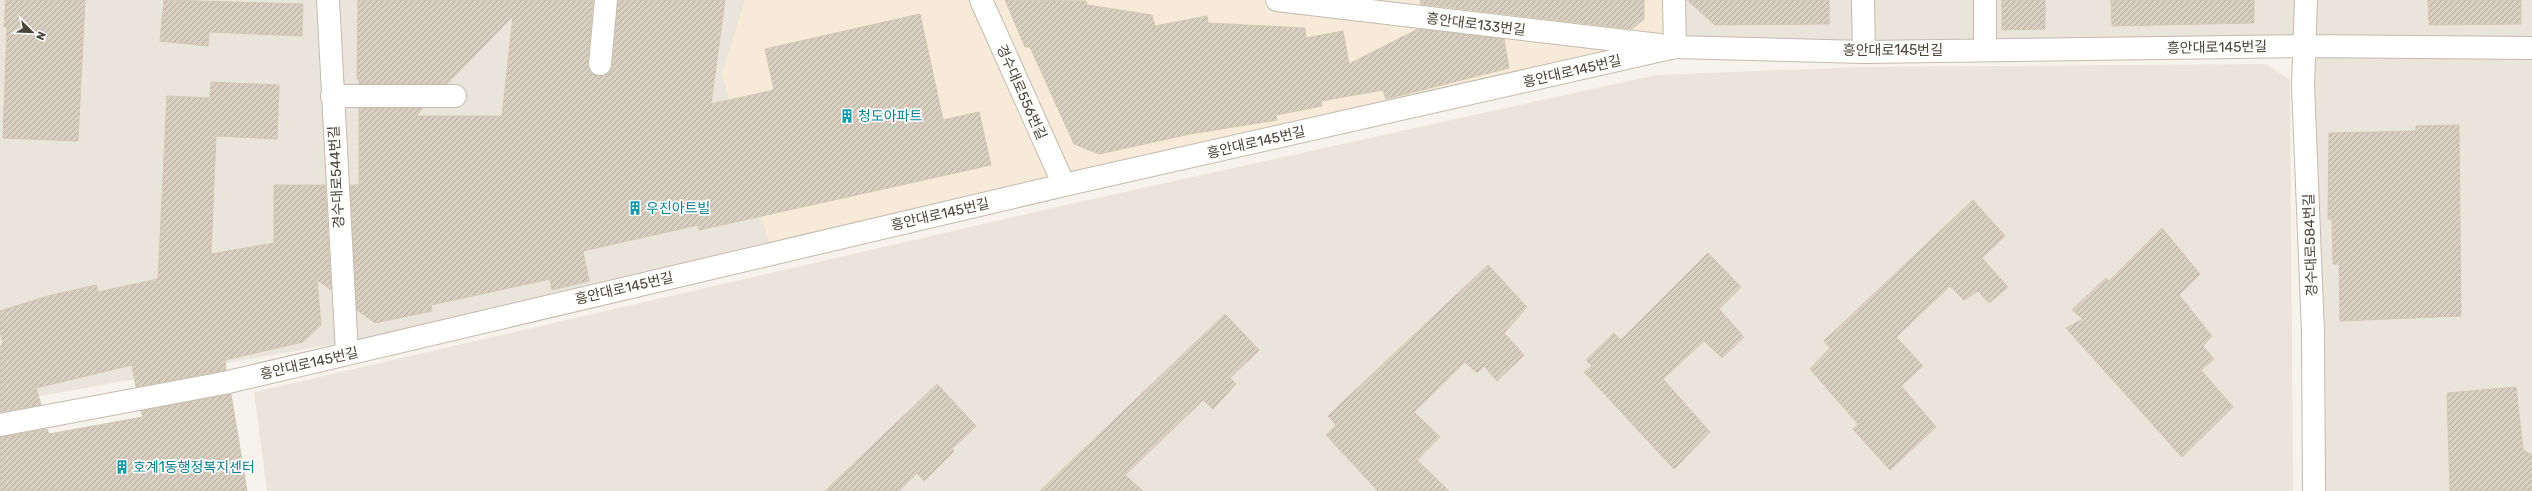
<svg xmlns="http://www.w3.org/2000/svg" width="2532" height="491" viewBox="0 0 2532 491" font-family="Rubik,'Noto Sans KR',sans-serif">
  <defs>
    <pattern id="building-hatch" width="6" height="6" patternUnits="userSpaceOnUse"><rect width="6" height="6" fill="#d8cfc1"/><path d="M-1 1l2-2M0 6l6-6M5 7l2-2" fill="none" stroke="#b1aa9e"/></pattern>
  </defs>
  <rect width="100%" height="100%" fill="#f6f3ec"/>
  <path fill="#eae5da" d="M0 0H972L770 246 340 343 0 403Z
    M1674 0H2532V491H2314L2305 46 1675 47Z
    M2266 64 2290 80 2293 491H267L254 392 1070 204 1656 75 1859 67Z"/>
  <path fill="#f7ead8" d="M745 0H1674L1675 47 770 246 722 74Z"/>
  <path fill="url(#building-hatch)" stroke="#d3c7b4" d="M6 0H85L78 141 3 138 7 27H4Z
    M164 0 303 4 302 36 209 32 208 46 160 41Z
    M358 0H593L588 63 592 74 599 76 610 72 612 66 618 0H725L711 104 774 90 765 49 920 14 943 120 979 112 991 165 699 230 698 225 583 251 589 281 552 290 550 279 431 305 432 311 375 323 357 310 350 185H359V108H423L416 116H502L513 16 447 84H359V79H357Z
    M1005 0 1086 1 1087 5 1152 15 1155 26 1207 16 1208 23 1305 28 1306 38 1343 31 1349 64 1418 29 1504 39 1509 68 1386 99 1383 90 1321 101 1322 106 1276 115 1277 120 1190 134 1099 154 1074 144 1030 47H1025Z
    M1421 0H1644V19L1632 29 1420 4Z
    M1687 0H1829V24L1715 25Z
    M2002 0H2045V29L2002 30Z
    M2111 0H2254V23L2112 26Z
    M2428 0H2521V24L2429 25Z
    M211 82 279 85 277 139 216 136 211 254 274 243V185H325L331 290 317 280 321 325 303 342 225 360 226 370 136 387 132 365 36 388 41 405 0 412V348L3 343 0 331V311L48 296 96 285 98 292 158 279 167 96 210 98Z
    M2459 125 2461 316 2340 321 2339 264H2333L2332 219H2328L2329 133 2416 131V126Z
    M1973 200 2005 236 1982 258 2008 287 1989 303 1978 291 1964 300 1950 286 1896 337 1923 366 1901 386 1936 427 1890 470 1853 429 1858 424 1810 369 1830 348 1824 341Z
    M2162 228 2200 274 2179 295 2212 336 2203 346 2214 359 2201 370 2233 407 2182 457 2066 328 2083 319 2072 310 2106 278 2109 281Z
    M1708 253 1741 287 1719 309 1744 337 1722 358 1704 341 1663 379 1710 432 1674 469 1584 372 1592 366 1586 360 1614 333 1621 340Z
    M1488 265 1527 307 1504 333 1524 355 1497 381 1484 366 1477 373 1465 362 1414 412 1440 437 1417 460 1449 491H1378L1326 435 1336 425 1328 416Z
    M1225 314 1259 350 1230 378 1236 384 1213 409 1203 400 1125 475 1143 491H1040Z
    M937 384 976 426 952 449 954 451 924 481 917 473 899 491H825Z
    M2516 387 2523 450 2532 455V491H2450L2447 393Z
    M231 394 247 491H0V437L47 429 49 434 143 417 141 411Z"/>
  <g fill="none" stroke-linecap="round" stroke-linejoin="round">
    <defs>
      <path id="minor" d="M328 0 347 354
        M981 0 1064 185
        M1277 0 1659 45
        M1674 0 1675 47
        M1863 0 1864 52
        M1985 0V49
        M2306 0 2303 85 2313 333 2314 491
        M600 64 606 0
        M332 96H455
        M0 425 224 383 1064 185 1675 47 1864 52 2305 46 2532 48"/>
    </defs>
    <use href="#minor" stroke="#c2bbae" stroke-width="24"/>
    <use href="#minor" stroke="#fff" stroke-width="22"/>
  </g>
  <defs>
    <symbol id="building-bare" viewBox="-9 -9 18 18"><path d="M-4-6H4V6H1V3H-1V6H-4ZM-2.5-4.3h1.7v1.8h-1.7ZM.8-4.3h1.7v1.8H.8ZM-2.5-1h1.7V.8h-1.7ZM.8-1h1.7V.8H.8Z" fill="#0f9aa8" stroke="#fff" stroke-width="2.5" paint-order="stroke"/></symbol>
  </defs>
  <g fill-rule="evenodd">
    <use href="#building-bare" x="837" y="106" width="20" height="20"/>
    <use href="#building-bare" x="625" y="198" width="20" height="20"/>
    <use href="#building-bare" x="112" y="457" width="20" height="20"/>
  </g>
  <g text-anchor="middle" stroke-width="3.5" stroke-linejoin="round" paint-order="stroke">
    <g font-size="14" fill="#4b4439" stroke="#fff">
      <text transform="translate(1476 24) rotate(7)" y="5">흥안대로133번길</text>
      <text transform="translate(2217 47) rotate(-1)" y="5">흥안대로145번길</text>
      <text x="1893" y="55">흥안대로145번길</text>
      <text transform="translate(1572 71) rotate(-13)" y="5">흥안대로145번길</text>
      <text transform="translate(1022 92) rotate(66)" y="5">경수대로556번길</text>
      <text transform="translate(1256 142) rotate(-13)" y="5">흥안대로145번길</text>
      <text transform="translate(336 177) rotate(-93)" y="5">경수대로544번길</text>
      <text transform="translate(940 214) rotate(-13)" y="5">흥안대로145번길</text>
      <text transform="translate(2310 245) rotate(-92)" y="5">경수대로584번길</text>
      <text transform="translate(624 288) rotate(-13)" y="5">흥안대로145번길</text>
      <text transform="translate(309 363) rotate(-13)" y="5">흥안대로145번길</text>
    </g>
    <g font-size="14" fill="#0d838f" stroke="#fff" text-anchor="start">
      <text x="858" y="121">청도아파트</text>
      <text x="646" y="213">우진아트빌</text>
      <text x="133" y="472">호계1동행정복지센터</text>
    </g>
  </g>
  <g transform="translate(32 32) rotate(113)" stroke="#ffffff" stroke-width="3" paint-order="stroke">
  <path d="M0-3L7 15L0 10L-7 15Z" fill="#4b4439"/>
  <text y="-6" font-size="11" font-weight="bold" text-anchor="middle" fill="#4b4439">N</text>
  </g>
</svg>
